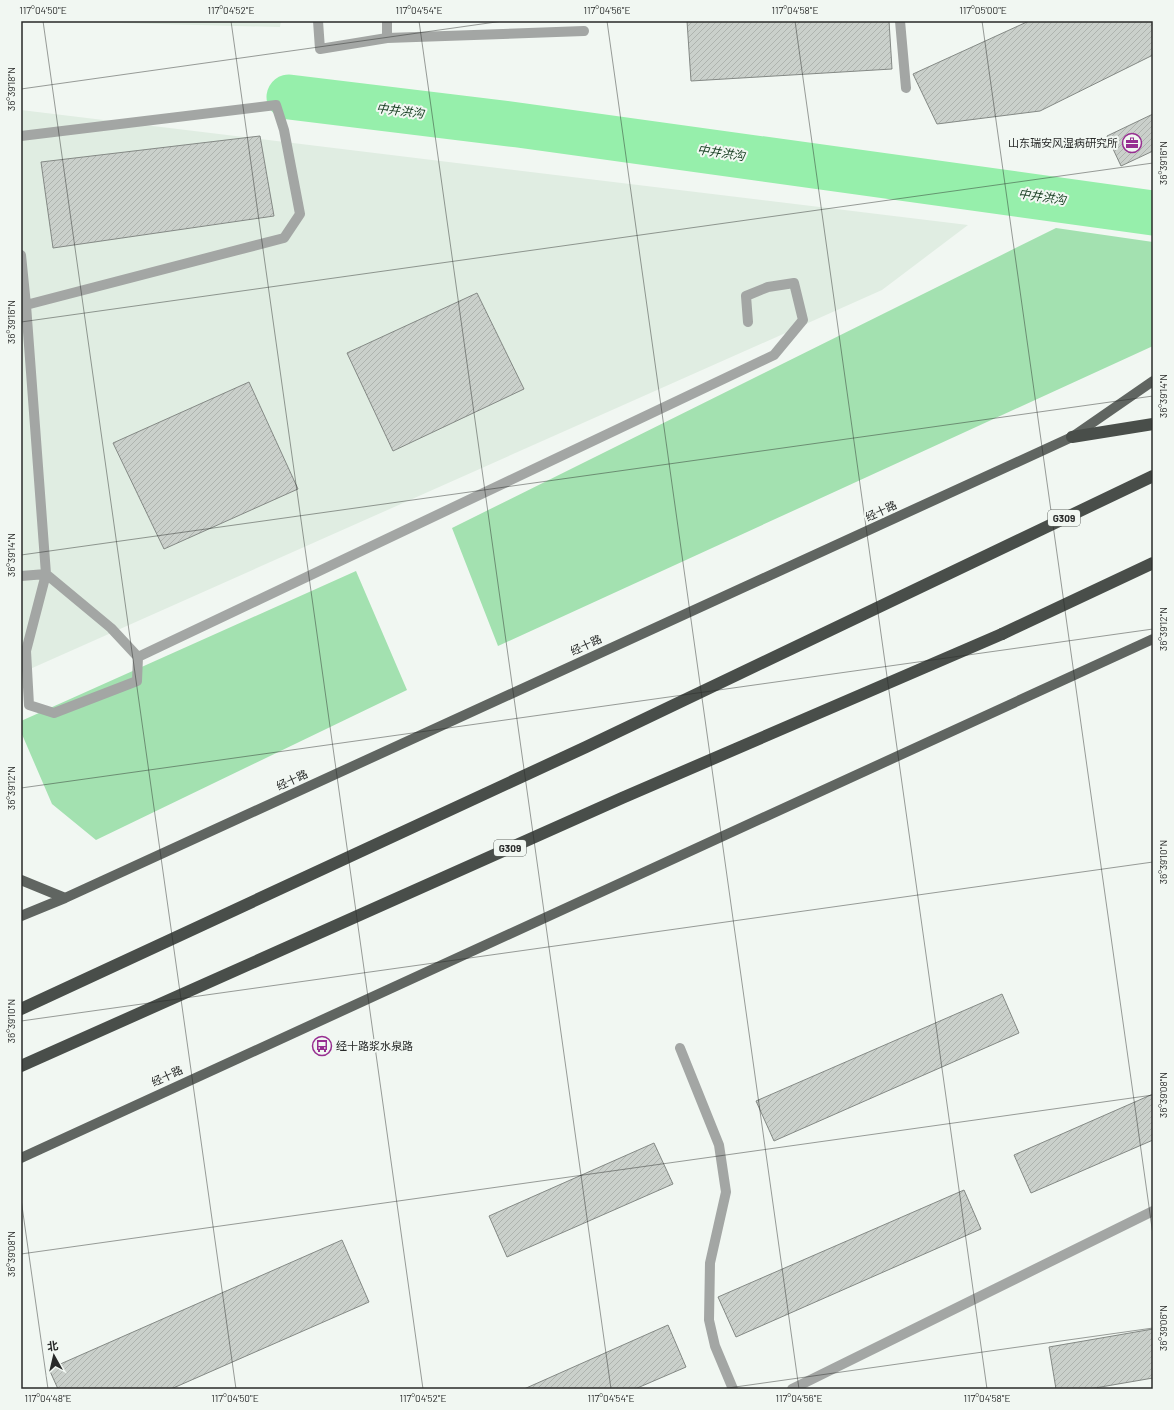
<svg xmlns="http://www.w3.org/2000/svg" width="1174" height="1410" viewBox="0 0 1174 1410" font-family="Barlow,'Noto Sans SC',sans-serif">
  <defs>
    <pattern id="building-hatch" width="6" height="6" patternUnits="userSpaceOnUse"><rect width="6" height="6" fill="#cad0cb"/><path d="M-1 1l2-2M0 6l6-6M5 7l2-2" fill="none" stroke="#aeb3ae"/></pattern>
  </defs>
  <rect width="100%" height="100%" fill="#f1f7f2"/>
  <path fill="#e0ede2" d="M43 21H281L280 27Z
    M21 110 968 225 882 290 21 673Z"/>
  <path fill="#a3e1b0" d="M1056 228 1153 242V346L498 646 452 528Z
    M356 571 407 690 96 840 52 804 21 732V721Z"/>
  <g fill="none" stroke-linecap="round" stroke-linejoin="round">
    <path stroke="#96efab" stroke-width="45" d="M289 97 518 125 1153 213"/>
  </g>
  <path fill="url(#building-hatch)" stroke="#848985" d="M687 21H889L892 69 691 81Z
    M1029 21H1153V55L1040 111 937 124 913 74Z
    M1153 114V151L1121 166 1107 136Z
    M260 136 274 216 53 248 41 162Z
    M477 293 524 389 393 451 347 353Z
    M249 382 298 489 164 549 113 443Z
    M1002 994 1019 1033 774 1141 756 1101Z
    M1153 1094V1140L1031 1193 1014 1155Z
    M654 1143 673 1184 507 1257 489 1216Z
    M964 1190 981 1229 736 1337 718 1297Z
    M342 1240 369 1302 171 1389H58L49 1369Z
    M668 1325 686 1367 635 1389H524Z
    M1153 1329V1378L1089 1389H1056L1049 1347Z"/>
  <g fill="none" stroke-linecap="round" stroke-linejoin="round">
    <path stroke="#a3a6a4" stroke-width="10" d="M318 21 320 49 387 38V21
      M900 21 906 88
      M387 38 584 31
      M21 136 276 105 284 130 300 214 284 238 26 305 46 574 26 651 29 705 54 713 137 681 138 657 111 628 46 574 21 576
      M21 255 26 305
      M138 657 774 355 803 320 794 283 768 287 746 296 748 322
      M680 1048 719 1145 726 1192 710 1263 709 1320 715 1346 733 1389
      M792 1389 1153 1211"/>
    <path stroke="#606561" stroke-width="10" d="M21 880 65 898
      M21 916 65 898 1072 437 1153 381
      M21 1158 1153 639"/>
    <path stroke="#494e4a" stroke-width="12" d="M1072 437 1153 424
      M1002 634 1153 563
      M21 1009 586 747 1153 476"/>
    <path stroke="#494e4a" stroke-width="12" d="M21 1066 622 798 1002 634"/>
  </g>
  <path fill="none" stroke="#282a29" stroke-width="1" stroke-opacity="0.45" d="M43 21 236 1389M231 21 423 1389M419 21 611 1389M607 21 799 1389M795 21 987 1389M982 21 1153 1235M21 89 503 21M21 322 1153 163M21 555 1153 396M21 788 1153 629M21 1021 1153 862M21 1199 48 1389M21 1254 1153 1095M721 1389 1153 1328"/>
  <defs>
    <symbol id="office-ring" viewBox="-11 -11 22 22"><circle r="9.5" fill="#f1f7f2" stroke="#972e91" stroke-width="1.5"/><path d="M-6-3h4V-5.5h4V-3h4V5H-6ZM-1-4.5V-3h2v-1.5ZM-6 0V1H6V0Z" fill="#972e91"/></symbol>
    <symbol id="bus-ring" viewBox="-11 -11 22 22"><circle r="9.5" fill="#f1f7f2" stroke="#972e91" stroke-width="1.5"/><path d="M-5-6H5V4H4V6H2V4H-2V6H-4V4H-5ZM-3.5-4V0h7V-4ZM-3.5 1.2v1.5H-2V1.2ZM2 1.2v1.5H3.5V1.2Z" fill="#972e91"/></symbol>
  </defs>
  <g fill-rule="evenodd">
    <use href="#office-ring" x="1121" y="132" width="22" height="22"/>
    <use href="#bus-ring" x="311" y="1035" width="22" height="22"/>
  </g>
  <g text-anchor="middle" stroke-width="4" stroke-linejoin="round" paint-order="stroke">
    <g fill="#f1f7f2" stroke="#646865" stroke-width="1">
      <rect x="1048" y="510" width="32" height="16" rx="3"/>
      <rect x="494" y="840" width="32" height="16" rx="3"/>
    </g>
    <g font-size="10" font-weight="bold" fill="#282a29">
      <text x="1064" y="522">G309</text>
      <text x="510" y="852">G309</text>
    </g>
    <g font-size="11" fill="#282a29" stroke="#f1f7f2" text-anchor="end">
      <text x="1118" y="147">山东瑞安风湿病研究所</text>
      <text x="336" y="1050" text-anchor="start">经十路浆水泉路</text>
    </g>
    <g font-size="11" fill="#282a29" stroke="#f1f7f2">
      <text transform="translate(881 511) rotate(-25)" y="4">经十路</text>
      <text transform="translate(586 645) rotate(-25)" y="4">经十路</text>
      <text transform="translate(292 780) rotate(-25)" y="4">经十路</text>
      <text transform="translate(167 1076) rotate(-25)" y="4">经十路</text>
    </g>
    <g font-size="12" font-style="italic" fill="#1b4025" stroke="#f1f7f2">
      <text transform="translate(400 111) rotate(7)" y="4">中井洪沟</text>
      <text transform="translate(721 153) rotate(8)" y="4">中井洪沟</text>
      <text transform="translate(1042 197) rotate(8)" y="4">中井洪沟</text>
    </g>
  </g>
  <rect width="1174" height="1410" fill="none" stroke="#f1f7f2" stroke-width="44"/>
  <g transform="translate(54 1356) rotate(352)" stroke="#f1f7f2" stroke-width="3" paint-order="stroke">
  <path d="M0-3L7 15L0 10L-7 15Z" fill="#282a29"/>
  <text y="-6" font-size="11" font-weight="bold" text-anchor="middle" fill="#282a29">北</text>
  </g>
  <rect x="22" y="22" width="1130" height="1366" fill="none" stroke="#282a29" stroke-width="1.5"/>
  <g font-size="10" text-anchor="middle" fill="#282a29">
    <text x="43" y="14">117°04'50"E</text>
    <text x="231" y="14">117°04'52"E</text>
    <text x="419" y="14">117°04'54"E</text>
    <text x="607" y="14">117°04'56"E</text>
    <text x="795" y="14">117°04'58"E</text>
    <text x="983" y="14">117°05'00"E</text>
    <text transform="translate(11 89) rotate(-90)" y="4">36°39'18"N</text>
    <text transform="translate(1163 163) rotate(-90)" y="4">36°39'16"N</text>
    <text transform="translate(11 322) rotate(-90)" y="4">36°39'16"N</text>
    <text transform="translate(1163 396) rotate(-90)" y="4">36°39'14"N</text>
    <text transform="translate(11 555) rotate(-90)" y="4">36°39'14"N</text>
    <text transform="translate(1163 629) rotate(-90)" y="4">36°39'12"N</text>
    <text transform="translate(11 788) rotate(-90)" y="4">36°39'12"N</text>
    <text transform="translate(1163 862) rotate(-90)" y="4">36°39'10"N</text>
    <text transform="translate(11 1021) rotate(-90)" y="4">36°39'10"N</text>
    <text transform="translate(1163 1095) rotate(-90)" y="4">36°39'08"N</text>
    <text transform="translate(11 1254) rotate(-90)" y="4">36°39'08"N</text>
    <text transform="translate(1163 1328) rotate(-90)" y="4">36°39'06"N</text>
    <text x="48" y="1402">117°04'48"E</text>
    <text x="235" y="1402">117°04'50"E</text>
    <text x="423" y="1402">117°04'52"E</text>
    <text x="611" y="1402">117°04'54"E</text>
    <text x="799" y="1402">117°04'56"E</text>
    <text x="987" y="1402">117°04'58"E</text>
  </g>
</svg>
